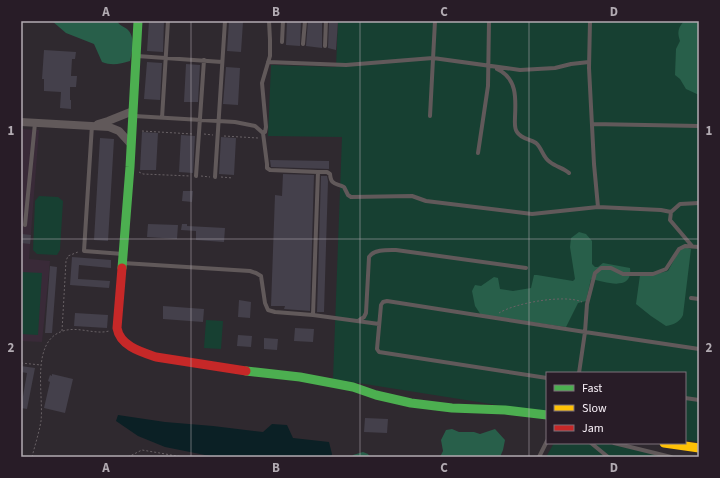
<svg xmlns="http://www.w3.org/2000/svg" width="720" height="478" viewBox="0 0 720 478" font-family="'Source Sans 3',sans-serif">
  <rect width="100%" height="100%" fill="#2f292f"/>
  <path fill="#392a38" d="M21 129 39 130 29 259 50 261 42 342 21 341Z"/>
  <path fill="#174032" d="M338 21H699V442L685 440V373H547V413L333 379 342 137 268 136 271 65 336 67Z
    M39 196 58 197 63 201 60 250 57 255 37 254 33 250 35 201Z
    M21 272 42 273 38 335 21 334Z
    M206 320 223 321 221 349 204 348Z
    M554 443H605L667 457H546Z"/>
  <path fill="#285f4a" d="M52 21H117C120 26 123 26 127 29 136 37 132 51 130 61 120 64 112 66 102 62L94 44 66 33Z
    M684 21H699V95L686 89 680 79 675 75 676 49 680 41C677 32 678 28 684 21Z
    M579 232 586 234 592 241V264L595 267H598L603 263 630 268C633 292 605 282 591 279L586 301 578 303 566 327 481 315 475 306 472 291 475 285 481 286 494 277 498 278 500 289 513 291 531 288 534 275H537L573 281 575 279 570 247 571 238Z
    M685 247 691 249 683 315C680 322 673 325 666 326L651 316 636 304 640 275H652L668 271 679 251Z
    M452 429 459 432H474L480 434 495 429 505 440 503 450 500 457H440L443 451 441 440 446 430Z
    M363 452 368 454 370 457H352L353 455Z"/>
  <path fill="#0b2025" d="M118 415 165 422 213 426 263 432 272 424 287 425 293 438 329 442 332 454 331 457H215L165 447 138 436 116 421Z"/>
  <path fill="#44404b" d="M149 21H164L163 52 147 51Z
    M229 21 243 22 241 52 227 51Z
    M287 21H301L300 46 286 45Z
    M308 21H322V48L306 46Z
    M329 21H338L336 50 328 48Z
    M44 50 76 52 75 59H72L71 76H77L76 87H70V100H71V109L60 108 61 92 44 91V79H42Z
    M147 62 162 63 160 100 144 99Z
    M186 64 200 65 198 102H184Z
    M226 67 240 68 238 105 223 104Z
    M142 132 158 133 156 170H140Z
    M181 135 195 136 193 173 179 172Z
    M221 137 236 138 234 175 219 174Z
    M100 138 114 139 108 241 94 240Z
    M270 160 329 161V169L271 167Z
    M283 174 314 175 310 311 284 309 285 306H271L275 195 282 196Z
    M321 176H327L328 181 324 312H317Z
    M183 191H193L192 202 182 201Z
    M148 224 178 225 177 239 147 237Z
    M182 224H187V226L225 228 224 242 196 240V231L181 230Z
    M22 234 31 235 30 244 21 243Z
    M72 257 111 260V268L79 265 78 279 110 281 109 288 70 285Z
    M50 266 57 267 52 333H45Z
    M239 300 251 302 250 318 238 317Z
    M163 306 204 309 203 322 163 319Z
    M75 313 108 315 107 328 74 326Z
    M295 328 314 329 313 342 294 341Z
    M238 335 252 336 251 347 237 346Z
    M264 338 278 339 277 350 264 349Z
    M21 366 35 368 27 409 21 408 27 373 21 372Z
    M52 374 73 379 65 413 44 408 50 382 48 381 50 375 52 376Z
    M365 418 388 419 387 433 364 432Z"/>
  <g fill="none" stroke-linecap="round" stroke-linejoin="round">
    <path stroke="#686165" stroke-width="1" stroke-dasharray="2 2" stroke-linecap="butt" d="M142 131 193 134
      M204 134 213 135
      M224 136 258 138
      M139 172 143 174 190 176
      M201 176 210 177
      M221 177 233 178
      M499 313C515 303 565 294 582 302
      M62 331 66 261 68 256 78 252
      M21 363 41 365
      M32 457C35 445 39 433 41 421 44 395 30 341 63 331 78 326 95 335 109 331
      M128 457 142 450 183 457"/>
    <path stroke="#61595a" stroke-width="4" d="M590 21 589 68 594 164 598 207
      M282 42 283 21
      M303 44 305 21
      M325 46 326 21
      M137 56 222 62
      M268 62 346 65 433 58 520 70 555 68 571 64 589 62
      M497 69C517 78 516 98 515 117 515 122 514 128 517 132 521 139 530 139 536 143 542 148 543 158 550 162 556 167 564 168 569 173
      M134 116 235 122 255 126 263 133 267 164V168L270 170 318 172 313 315
      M430 116 435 21
      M162 118 168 21
      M592 124 699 126
      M92 125 84 251 123 254
      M263 133 265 132 266 127 262 83 270 56V40L269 21
      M478 153 488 86 489 21
      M318 172H327L330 174C331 185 335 183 344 187L348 195 351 197 412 196 426 201 532 214 598 207 661 210 671 212
      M196 176 204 60
      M215 177 225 21
      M25 225 35 123
      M692 246 670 220 671 212 680 204 699 203
      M123 263 250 271 256 273 261 276 265 303 268 310 275 312 313 315 379 324
      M691 298 699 299
      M358 321 364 317 366 313 369 257C374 249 388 250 396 250L526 268
      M579 373 585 332 587 304 595 273 601 268H611L623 274H653L666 269 679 249 685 246 699 247
      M547 378 379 352 377 349 381 305 383 302 387 301 585 332 699 349
      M685 398 699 400
      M591 443 608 457
      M614 443 671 457
      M539 457 547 441"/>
    <path stroke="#61595a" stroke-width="8" d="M21 122 109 127 119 131 130 143
      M98 124 108 121 133 111"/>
    <path stroke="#4caf50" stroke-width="9" d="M122 268 130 167 138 21
      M246 371 300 377 353 387 376 395 411 403 452 408 505 410 547 415"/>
    <path stroke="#ffc107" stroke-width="9" d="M664 443 699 448"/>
    <path stroke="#c62828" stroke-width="9" d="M122 268 117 328C120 346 141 352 156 357L246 371"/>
  </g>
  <path fill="none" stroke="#b2abb2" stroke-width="1" stroke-opacity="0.55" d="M191 21V457M360 21V457M529 21V457M21 239H699"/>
  <rect width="720" height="478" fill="none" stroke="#281c27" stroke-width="44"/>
  <rect x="546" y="372" width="140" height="72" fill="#281c27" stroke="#7c717b"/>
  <rect x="554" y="385" width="20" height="6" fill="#4caf50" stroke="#7c717b"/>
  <text x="582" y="392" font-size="12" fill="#f9f1f8">Fast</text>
  <rect x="554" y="405" width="20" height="6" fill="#ffc107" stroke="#7c717b"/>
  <text x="582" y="412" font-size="12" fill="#f9f1f8">Slow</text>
  <rect x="554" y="425" width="20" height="6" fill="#c62828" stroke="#7c717b"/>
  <text x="582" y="432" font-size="12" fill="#f9f1f8">Jam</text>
  <rect x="22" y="22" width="676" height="434" fill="none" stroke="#b2abb2" stroke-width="1.5"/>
  <g font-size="13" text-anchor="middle" font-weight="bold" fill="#b2abb2">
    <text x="106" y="16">A</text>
    <text x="276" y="16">B</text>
    <text x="444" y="16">C</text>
    <text x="614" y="16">D</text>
    <text x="11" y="135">1</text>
    <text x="709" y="135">1</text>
    <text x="11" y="352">2</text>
    <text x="709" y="352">2</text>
    <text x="106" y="472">A</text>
    <text x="276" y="472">B</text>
    <text x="444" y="472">C</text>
    <text x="614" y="472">D</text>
  </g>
</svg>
